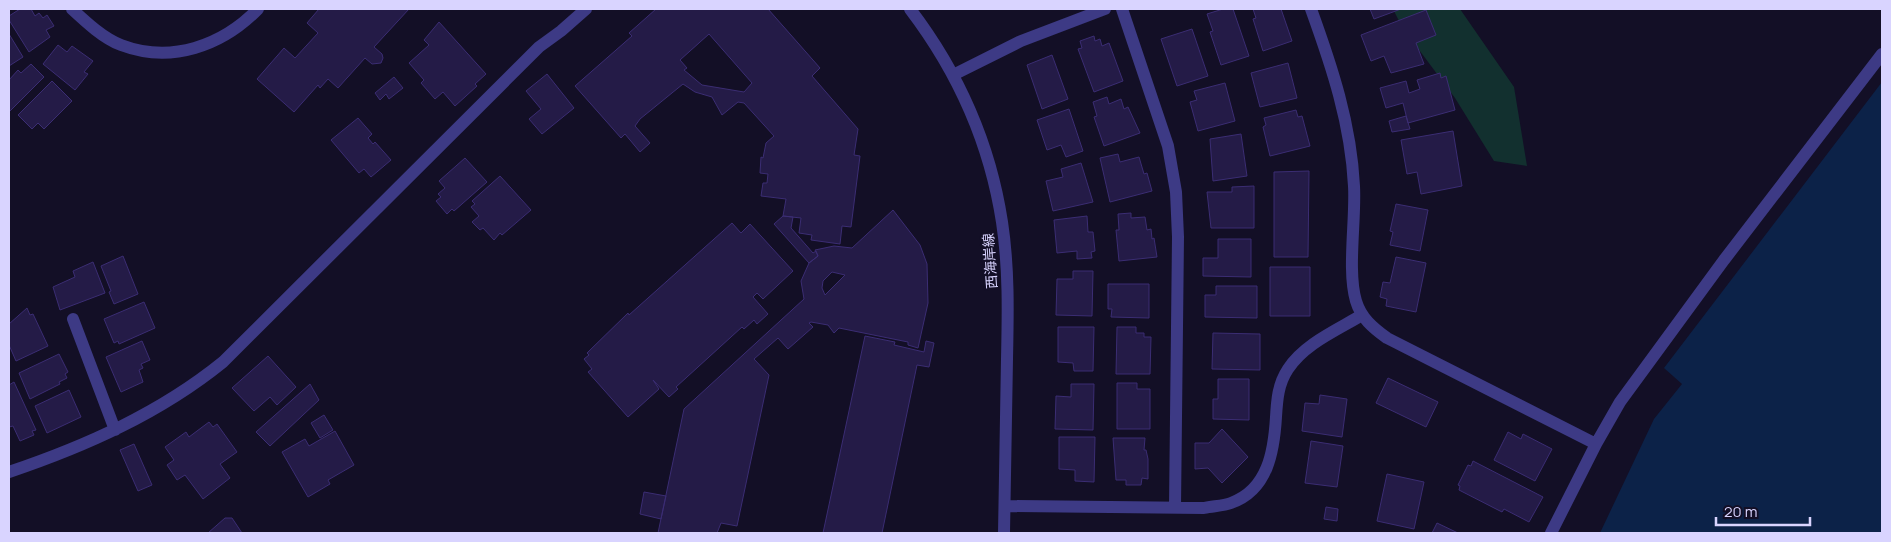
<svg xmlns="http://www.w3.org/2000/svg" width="1891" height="542" viewBox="0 0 1891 542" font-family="Manrope,'Noto Sans JP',sans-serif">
  <rect width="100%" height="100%" fill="#130f26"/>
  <path fill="#12302f" d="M1393 9H1460L1514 87 1527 166 1494 161 1455 98 1402 27Z"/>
  <path fill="#0c2248" d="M1882 82V533H1600L1654 419 1682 384 1664 368Z"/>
  <path fill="#241b47" stroke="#3b2d73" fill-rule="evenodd" d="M20 9H31L35 16 39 13 43 18 47 15 54 26 46 30 50 37 29 52 9 20V16Z
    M319 9H409L374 47 382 54 383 58 381 63 372 64 365 58 338 88 328 79 320 88 318 85 294 112 257 79 284 48 295 58 318 33 307 23Z
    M656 9H768L820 68 812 76 858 129 854 155 860 156 851 227 842 226 840 244 811 240 812 235 799 233 801 218 783 216 786 199 761 196 763 183H767L768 174 760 173 761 157 763 158 766 143 774 136 744 103 738 102 722 115 712 97 695 92 683 84 640 119 635 126 650 143 640 152 625 134 621 138 575 86 632 36 629 33ZM709 34 752 83 744 92 702 85 684 70 687 68 680 60Z
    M1223 9H1233L1249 56 1221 65 1210 32 1213 31 1207 14Z
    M1253 9H1281L1292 41 1263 51 1253 19 1256 18Z
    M1370 9H1401L1374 19Z
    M1426 10 1436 35 1416 43 1424 64 1391 73 1384 56 1371 61 1361 35Z
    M439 22 486 74 475 84 477 86 455 106 443 92 435 99 421 83 424 80 409 63 429 45 424 40Z
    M1192 29 1208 76 1177 86 1161 39Z
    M9 34 23 57 9 66Z
    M1094 36 1095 41 1100 39 1102 46 1109 43 1123 81 1094 92 1078 49 1082 48 1080 41Z
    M58 45 67 52 72 46 93 61 84 72 88 74 75 90 43 64Z
    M1052 55 1068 99 1042 109 1027 65Z
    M1288 63 1297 98 1260 107 1251 73Z
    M31 64 44 77 9 112V80L18 70 21 73Z
    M1440 73 1441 78 1446 76 1455 110 1408 123 1403 103 1386 108 1380 88 1406 81 1409 93 1420 89 1417 80Z
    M547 74 574 108 542 134 529 119 541 109 526 91Z
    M394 77 403 88 389 99 386 94 380 100 375 93Z
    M52 81 72 101 44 129 38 123 32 129 18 115Z
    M1225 83 1235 121 1198 131 1190 102 1197 100 1194 91Z
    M1107 97 1109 104 1121 99 1124 109 1128 107 1140 133 1104 146 1094 117 1097 116 1093 102Z
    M1069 109 1083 151 1066 157 1061 145 1047 150 1037 120Z
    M1296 110 1298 117 1302 116 1310 146 1270 156 1263 127 1266 125 1264 118Z
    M1406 116 1410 129 1392 132 1389 121Z
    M358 118 372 134 368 138 373 144 375 142 391 160 371 177 364 169 359 173 331 140Z
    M1453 131 1462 186 1421 194 1417 172 1407 174 1401 140Z
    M1241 134 1247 176 1213 181 1210 139Z
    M1118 154 1120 162 1139 157 1144 174 1147 173 1152 191 1110 202 1100 158Z
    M465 158 487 182 454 211 452 209 447 214 436 201 441 197 438 194 445 188 439 181Z
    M1081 163 1093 202 1053 211 1046 181 1063 177 1061 169Z
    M1309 171 1308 257H1274V172Z
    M500 176 531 210 502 235 500 233 494 240 483 228 480 230 472 222 479 216 471 207 475 204 472 201Z
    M1254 186V228H1211L1207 192H1232V187Z
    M1396 204 1428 210 1420 251 1390 245 1393 232 1390 231Z
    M893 210 920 245 927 264 928 303 918 348 908 345V342L839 328 834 333 828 325 811 322 809 323 813 327 788 349 778 338 754 359 769 375 737 526 721 523 717 533H658L684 409 804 299 801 281 809 263 818 256 815 250 834 246 852 248ZM832 272 845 275 825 295 822 288 823 281Z
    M1131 213V218L1145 217 1147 230 1151 229 1152 239 1154 238 1157 257 1119 261 1116 230H1119L1118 214Z
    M783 216 793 217 791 228 813 253 816 251 818 256 809 263 774 224Z
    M1087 216 1088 232H1093L1095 251 1091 252 1092 258 1077 259V251L1057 253 1054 220Z
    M732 223 741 233 750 224 793 271 763 299 757 293 753 297 768 314 757 324 754 320 744 329 742 327 676 387 678 389 669 397 653 380 659 389 628 417 588 372 592 369 584 359 589 355 587 353 628 313 629 315Z
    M1218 239H1251V277L1203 276V258H1218Z
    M123 256 138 294 114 304 109 292 111 291 101 266Z
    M1396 257 1426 263 1416 312 1386 306 1387 299 1380 297 1383 282 1390 283Z
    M93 262 105 293 60 310 53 287 75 277 73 271Z
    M1270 267H1310V316H1270Z
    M1073 271H1093L1092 316 1056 315 1057 279H1073Z
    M1108 284H1149V318L1111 317 1112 309H1108Z
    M1216 286H1257V318L1205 317V295H1216Z
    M144 302 155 328 119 344 118 341 114 343 104 319Z
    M27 308 30 315 33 314 48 346 16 361 9 345V324Z
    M1058 327H1094L1093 371H1074L1073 363 1058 362Z
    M1117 327H1136V333H1144V337H1151L1150 374H1116Z
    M1213 333 1260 334V370L1212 369Z
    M865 336 895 342 894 345 924 352 926 341 934 343 929 367 917 365 882 533H823Z
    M142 341 150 360 141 364 143 368 139 370 143 382 121 392 106 357Z
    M59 354 68 372 65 374 67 378 59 382 60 384 30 399 19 373Z
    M268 356 296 387 277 405 270 397 254 411 232 388Z
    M1388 378 1438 402 1426 427 1376 403Z
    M1218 379H1249V420L1213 419V399H1218Z
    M14 382 36 430 32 431 34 435 20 441 13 426 9 427V385Z
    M1117 383H1137V389H1150V429H1117Z
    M310 384 319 400 270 446 256 432Z
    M1071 384H1094L1093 430 1055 429 1056 396 1071 397Z
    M69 390 81 417 47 433 35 406Z
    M1320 395 1347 399 1342 437 1302 431 1305 403 1319 404Z
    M324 415 333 430 320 438 311 423Z
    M209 422 213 427 217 424 237 452 220 464 230 478 203 499 185 475 177 480 167 465 174 460 165 447 186 432 189 437Z
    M1222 429 1248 457 1222 483 1208 468 1195 469V443H1209Z
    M335 431 354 465 328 480 330 484 308 497 282 452 305 439 309 446Z
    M1508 432 1521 439 1523 434 1552 449 1535 481 1494 460Z
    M1059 437H1095L1094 482 1075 481V470L1059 469Z
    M1113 438H1145L1144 450H1146L1148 459V479L1142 478 1141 485H1126V480H1116Z
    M1311 441 1343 446 1337 487 1305 483Z
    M134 444 152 485 138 491 120 450Z
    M1473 461 1543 497 1529 522 1504 509 1502 512 1459 490 1460 486 1458 485 1468 465 1471 466Z
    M1387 474 1424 482 1414 529 1377 521Z
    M644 492 666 496 661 519 640 514Z
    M1326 507 1338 509 1337 521 1324 519Z
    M225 518H232L242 533H208Z
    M1437 523 1458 533H1432Z"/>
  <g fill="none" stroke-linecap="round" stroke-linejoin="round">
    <path stroke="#3d3a85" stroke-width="12" d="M72 9C86 22 103 38 121 45 171 64 222 46 258 9
      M910 9C958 72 990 144 1002 222 1009 268 1008 313 1007 359 1006 417 1005 475 1004 533
      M1122 9 1168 146 1176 192 1178 237 1175 507
      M1311 9C1332 67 1351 124 1354 186 1356 219 1347 271 1356 301 1361 318 1373 328 1387 338L1596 444
      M953 75 1021 41 1105 9
      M73 319 115 430
      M9 472C86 446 160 413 223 362L539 47 561 31 586 9
      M1005 506 1204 508C1213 506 1223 506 1231 503 1268 490 1274 451 1276 417 1277 400 1278 384 1288 369 1304 344 1337 330 1362 315
      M1551 533 1596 444 1620 402 1724 260 1882 54"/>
  </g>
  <g text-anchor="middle" stroke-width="4.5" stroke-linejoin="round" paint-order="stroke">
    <g font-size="14" fill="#d9d4ff" stroke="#130f26">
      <text transform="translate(990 261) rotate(-94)" y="5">西海岸線</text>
    </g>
  </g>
  <rect width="1891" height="542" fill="none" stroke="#d9d4ff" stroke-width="20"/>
  <path d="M1716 517v8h94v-8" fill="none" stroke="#d9d4ff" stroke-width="2.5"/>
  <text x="1724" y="517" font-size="15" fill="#d9d4ff" stroke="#130f26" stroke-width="4" paint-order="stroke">20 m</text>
</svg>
